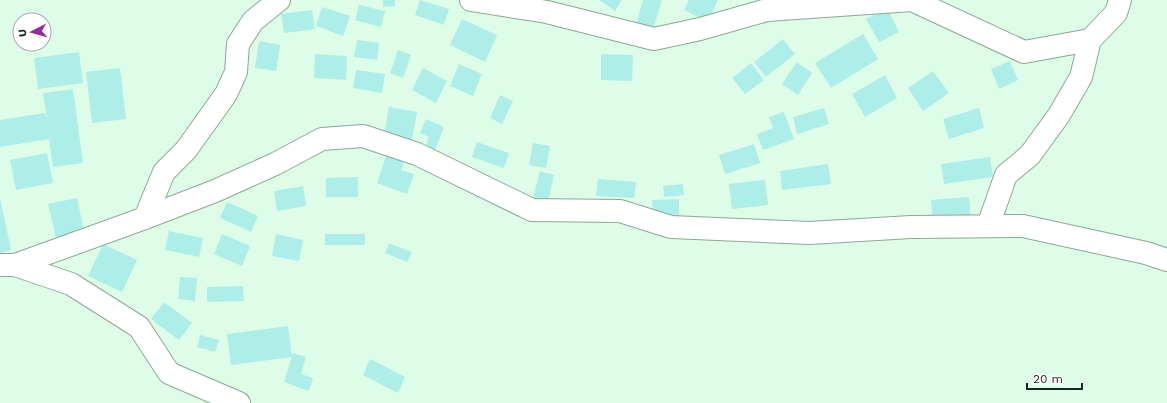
<svg xmlns="http://www.w3.org/2000/svg" width="1167" height="403" viewBox="0 0 1167 403" font-family="'Work Sans',sans-serif">
  <rect width="100%" height="100%" fill="#defde8"/>
  <path fill="#adeee9" d="M383 0H395V6L383 7Z
    M420 0 449 9 444 25 415 15Z
    M599 0H622L615 11Z
    M643 0H662L653 30 636 25Z
    M689 0H718L708 22 684 10Z
    M359 5 385 11 381 27 355 20Z
    M322 7 350 16 343 36 316 26Z
    M887 8 899 32 879 42 866 19Z
    M312 10 315 29 284 33 281 14Z
    M462 19 497 35 485 62 450 45Z
    M863 34 878 59 831 88 815 63Z
    M783 39 795 54 766 77 754 62Z
    M357 40 379 43 377 60 354 57Z
    M259 41 280 45 276 71 255 68Z
    M398 50 411 55 403 78 390 73Z
    M79 52 83 83 38 89 34 58Z
    M315 54 347 56 346 80 314 78Z
    M601 54 633 55 632 81 601 80Z
    M1010 61 1018 80 999 89 991 69Z
    M797 62 812 73 798 95 782 84Z
    M751 63 764 80 745 94 732 78Z
    M459 64 482 74 473 96 450 86Z
    M120 68 126 119 92 123 86 72Z
    M423 68 447 81 436 103 412 90Z
    M356 70 385 74 382 93 353 88Z
    M933 71 949 93 923 111 908 88Z
    M885 75 897 98 865 117 852 94Z
    M73 89 83 163 53 167 49 139 0 147V120L45 113 47 119 43 93Z
    M500 95 513 101 502 124 490 118Z
    M389 107 417 112 411 146 383 141Z
    M824 108 829 124 797 134 793 117Z
    M979 108 984 128 949 139 943 119Z
    M784 112 794 139 763 150 757 134 773 128 769 117Z
    M426 119 444 127 433 155 424 151 429 137 420 133Z
    M477 142 509 153 504 168 472 157Z
    M533 143 550 146 546 168 529 165Z
    M754 144 760 163 725 174 719 155Z
    M388 150 406 157 401 170 414 174 407 194 377 183Z
    M47 153 53 183 16 190 10 160Z
    M990 157 993 177 944 184 941 164Z
    M828 164 831 184 782 190 780 171Z
    M540 171 554 175 548 202 533 198Z
    M358 177V197H326V178Z
    M598 179 636 182 634 198 596 196Z
    M765 180 768 205 732 209 729 184Z
    M683 184 684 195 664 197 663 186Z
    M303 186 306 206 277 211 274 191Z
    M969 197 971 219 933 222 931 200Z
    M0 198 11 250 0 253Z
    M77 198 84 231 56 238 48 204Z
    M679 199V216L653 217 652 200Z
    M227 202 258 216 251 232 220 218Z
    M169 231 203 238 199 257 165 250Z
    M222 234 250 246 242 266 214 254Z
    M276 234 303 240 299 261 272 256Z
    M325 234H365V245H325Z
    M389 243 412 252 407 262 385 253Z
    M103 244 137 260 122 292 88 276Z
    M180 277 197 278 195 301 178 299Z
    M243 286 244 301 207 302V287Z
    M164 302 192 323 179 340 151 319Z
    M288 326 292 357 231 365 227 334Z
    M200 335 219 340 215 352 197 347Z
    M293 353 306 357 301 374 313 378 309 391 284 382Z
    M370 359 405 377 398 393 363 375Z"/>
  <g fill="none" stroke-linecap="round" stroke-linejoin="round">
    <defs>
      <path id="minor" d="M471 0 547 12 654 39 700 29 767 10 912 0
        M912 0 1024 52 1090 40 1116 13 1120 0
        M145 218 164 172 186 150 226 94 236 72 238 44 253 21 279 0
        M988 226 1006 175 1030 155 1059 115 1081 77 1090 40
        M0 265H15L145 218 215 191 275 164 322 139 363 136 417 154 532 210 620 211 671 227 809 233 911 227 1023 226 1146 253 1167 260
        M15 265 71 284 139 327 169 373 239 403"/>
    </defs>
    <use href="#minor" stroke="#8ba894" stroke-width="24"/>
    <use href="#minor" stroke="#fff" stroke-width="22"/>
  </g>
  <g transform="translate(32 32) rotate(264)"><circle r="19" fill="#ffffff" stroke="#a3a7a4"/>
  <path d="M0-3L7 15L0 10L-7 15Z" fill="#952f94"/>
  <text y="-6" font-size="11" font-weight="bold" text-anchor="middle" fill="#18241c">U</text>
  </g>
  <path d="M1027 383v6h55v-6" fill="none" stroke="#18241c" stroke-width="2"/>
  <text x="1033" y="383" font-size="12" fill="#18241c" stroke="#ffffff" stroke-width="3" paint-order="stroke">20 m</text>
</svg>
